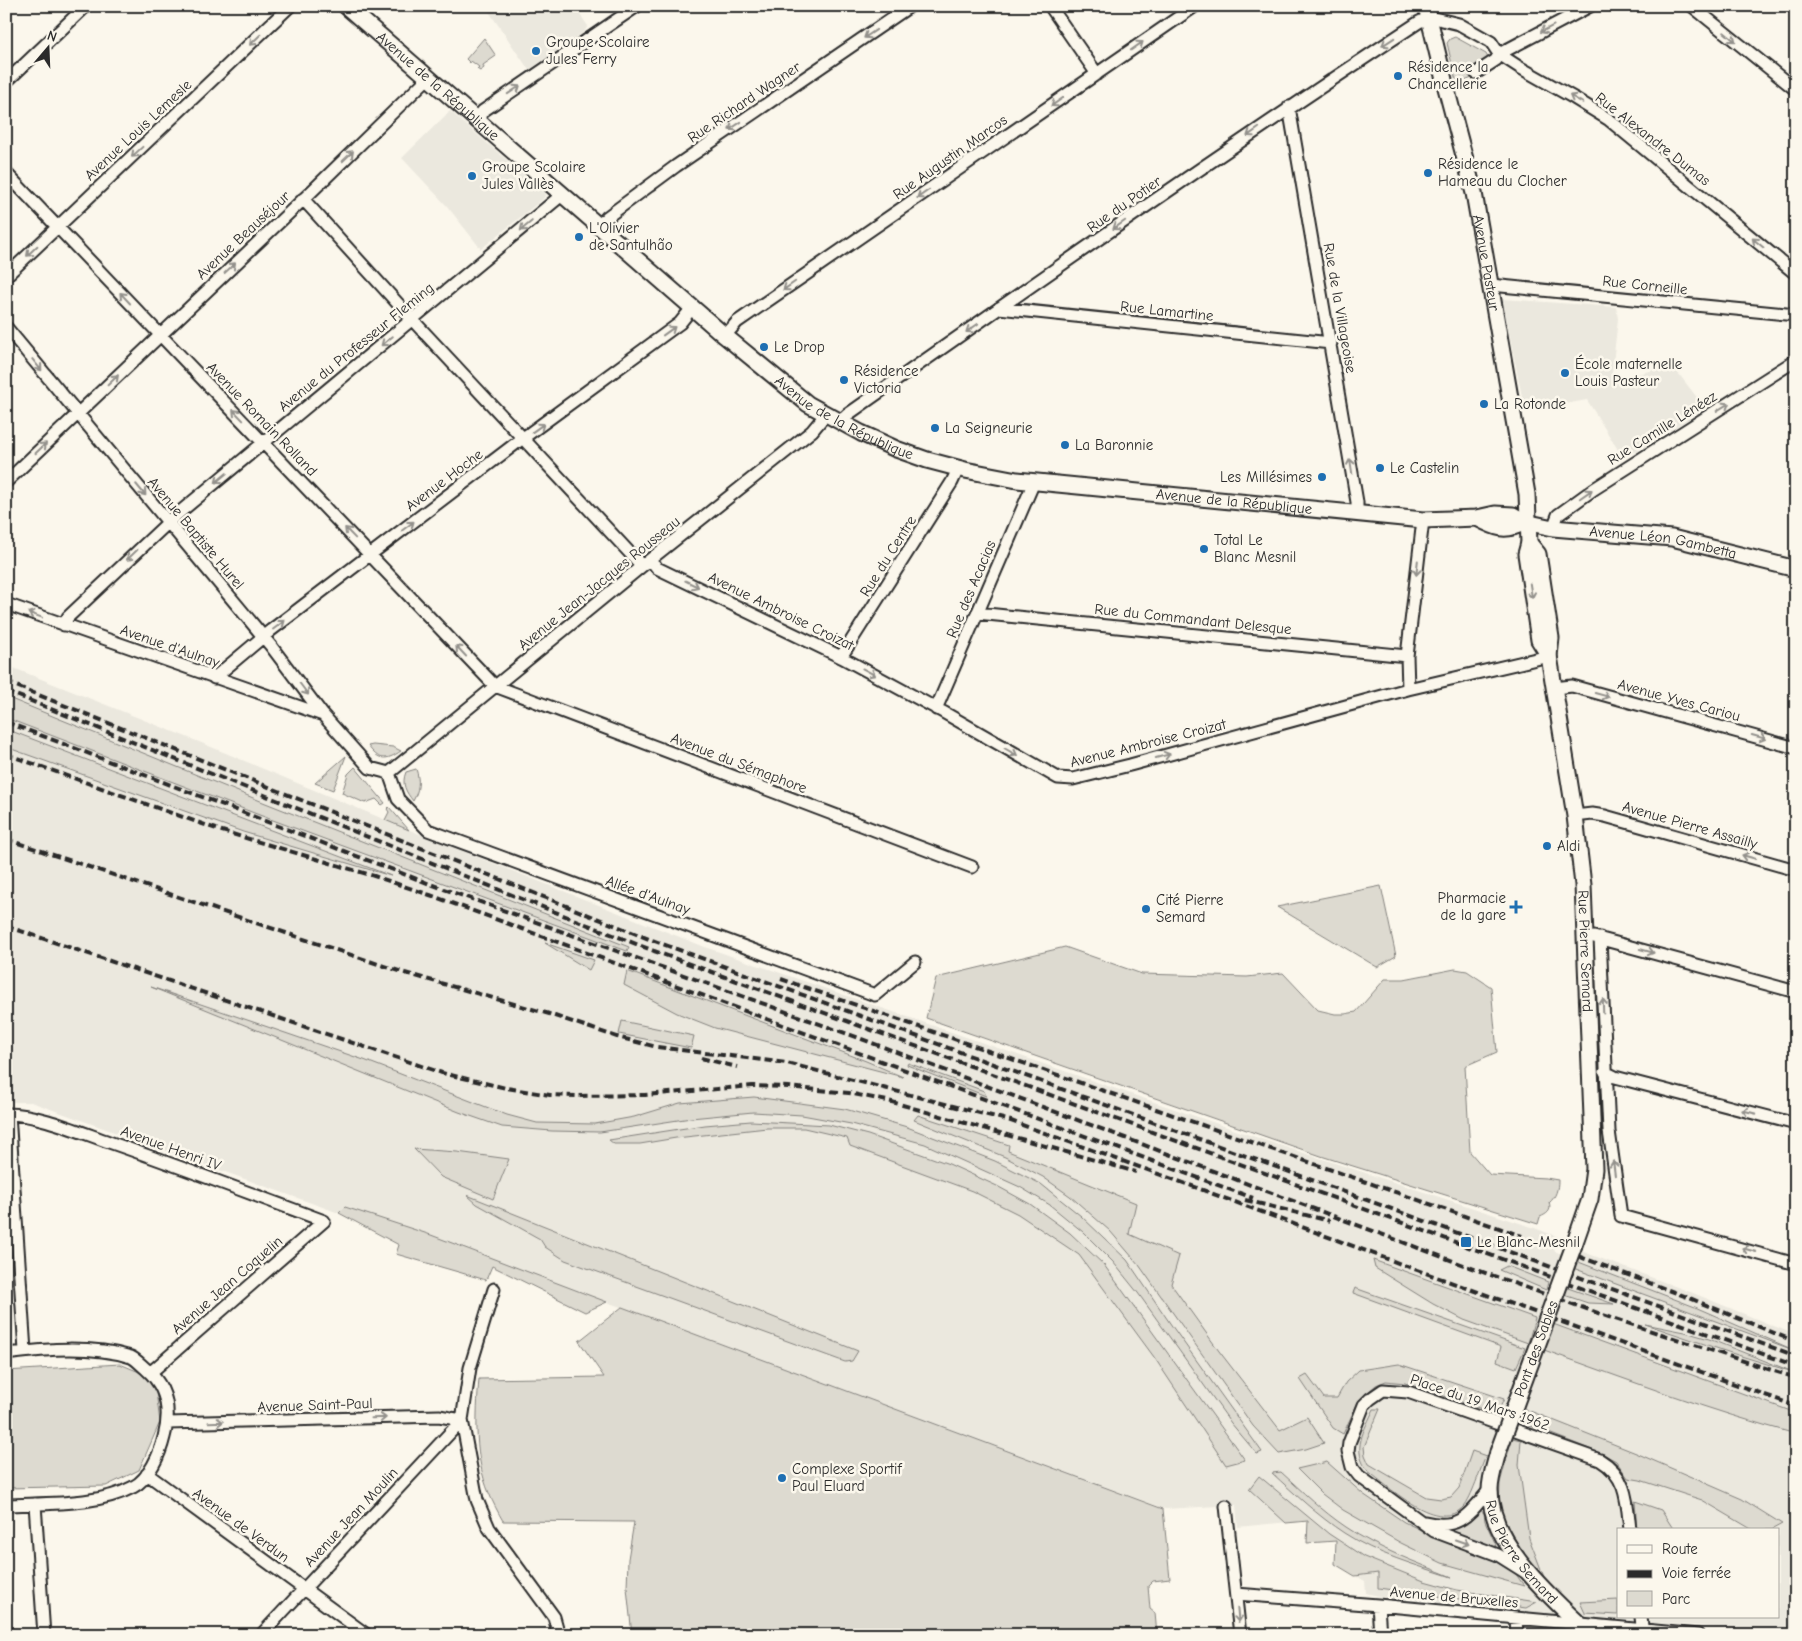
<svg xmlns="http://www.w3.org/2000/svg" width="1802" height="1641" viewBox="0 0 1802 1641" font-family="'Comic Neue',sans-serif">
  <rect width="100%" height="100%" fill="#fbf7ec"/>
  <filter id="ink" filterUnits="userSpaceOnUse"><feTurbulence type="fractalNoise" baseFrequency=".02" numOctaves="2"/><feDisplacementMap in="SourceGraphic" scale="10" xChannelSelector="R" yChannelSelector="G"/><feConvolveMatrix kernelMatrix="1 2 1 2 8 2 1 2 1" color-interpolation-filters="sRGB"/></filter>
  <g filter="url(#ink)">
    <path fill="#ebe8de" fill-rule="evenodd" d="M485 6H574L588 26 584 32 529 70Z
      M450 111 546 194 543 199 481 249 447 206 402 158Z
      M1502 299 1616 307 1618 319 1611 381 1672 365 1705 408 1636 452 1620 453 1587 400 1525 411Z
      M6 665 204 744 424 836 705 947 1270 1142 1532 1227 1558 1237 1554 1251 1565 1255 1581 1251 1693 1293 1796 1335V1633L1541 1615 1387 1598 1366 1593 1365 1581 1335 1564 1336 1541 1307 1543 1308 1520 1238 1527 1236 1505 1165 1509 607 1302 585 1312 492 1266 486 1280 396 1254 399 1245 339 1213 31 1102H6ZM1618 1530H1778V1617H1618Z"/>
    <path fill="#dddad0" stroke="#84827e" d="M1455 37 1486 54 1488 58 1487 62 1473 68 1472 78 1460 83 1457 81 1455 77 1447 43 1450 39Z
      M484 38 496 56 483 65 484 68 480 71 477 69 479 67 471 61 470 63 466 59Z
      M6 697 263 802 629 947 627 951 262 816 6 718Z
      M6 729 391 876 243 832 6 747Z
      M373 745 393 747 401 751C386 761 379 761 368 746Z
      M346 756 333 790 315 783Z
      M355 767 385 803 382 805 376 799 365 803 342 793 348 774Z
      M416 769C420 781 419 790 413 801 406 792 401 784 406 772Z
      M389 807 409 830 385 820 389 812 387 809Z
      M1381 886 1396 956 1377 967 1277 907Z
      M545 943 594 960 589 970Z
      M1065 947 1142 974 1247 977 1283 973 1318 1010 1335 1014H1345L1356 1012 1385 979H1404L1455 969 1467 971 1491 987 1497 1052 1465 1066 1470 1152 1490 1175 1546 1178 1558 1180C1558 1189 1556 1197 1549 1203 1552 1211 1547 1214 1540 1217L1538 1224 1321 1156 926 1018 936 978Z
      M627 971 866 1061 903 1077 715 1028 677 1013 624 985Z
      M151 987 364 1060 507 1115 537 1123 595 1124 634 1117 680 1103 754 1097 845 1109 907 1127 995 1161 1041 1184 1081 1216 1127 1260 1174 1329 1262 1452 1257 1454 1231 1423 1138 1293 1113 1262 1083 1232 1050 1205 1020 1187 925 1144 851 1124 802 1115 753 1112 691 1118 600 1132 552 1131 502 1127 459 1112Z
      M622 1021 694 1036 691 1048 619 1034Z
      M908 1063 984 1091 986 1096 907 1065Z
      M918 1115 1009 1145 1008 1151 1136 1203 1129 1234 1179 1256 1171 1284 1219 1351 1280 1430 1307 1417 1324 1443 1306 1449 1279 1454 1253 1426 1139 1265 1110 1231 1070 1196 1043 1177 1005 1157 914 1120Z
      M751 1121 829 1125 868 1135 949 1164 997 1186 1030 1204 1070 1233 1104 1265 1245 1460 1226 1465 1154 1357 1079 1255 1018 1214 972 1191 850 1146 847 1138 804 1128H767L676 1138 640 1144H614L609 1140 705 1125Z
      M414 1149 457 1152 509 1159 493 1199 441 1177Z
      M467 1195 858 1351 852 1361 845 1362 565 1260 545 1247 540 1239 477 1204Z
      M345 1207 431 1235 607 1302 585 1312 492 1266 486 1280 396 1254 399 1245 339 1213Z
      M1373 1260 1535 1318 1528 1343 1464 1320 1433 1304 1375 1268Z
      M1576 1261 1695 1307 1796 1351 1573 1268Z
      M1507 1266 1548 1282 1546 1290 1499 1270Z
      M1565 1287 1614 1304 1588 1303 1561 1294Z
      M1355 1288 1525 1348 1516 1368 1497 1361 1501 1347 1353 1293Z
      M622 1307 1163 1509 1170 1579 1153 1581 1148 1586 1150 1609 1155 1613 1157 1635H632L627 1588 628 1559 634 1522 503 1521C498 1512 493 1503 489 1493 474 1457 476 1417 479 1379L604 1377 579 1341Z
      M1553 1324 1796 1413V1434C1710 1411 1628 1380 1544 1350Z
      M1645 1324 1685 1332 1709 1339 1796 1373 1728 1352Z
      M120 1364 144 1374 156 1392 160 1422 139 1470 106 1486 6 1488V1371Z
      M1399 1364 1504 1399 1497 1414 1405 1383 1386 1381 1376 1385 1359 1400 1343 1434 1333 1428 1300 1379 1307 1375 1324 1398H1337L1346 1382 1359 1370Z
      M1520 1407 1636 1453 1742 1499 1782 1524 1771 1530H1753L1702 1500 1640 1480 1628 1478 1616 1461 1605 1455 1518 1421Z
      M1374 1409H1380L1364 1447 1365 1455 1369 1464 1426 1497 1441 1499 1451 1497 1459 1488 1472 1451 1486 1456C1481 1467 1471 1499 1464 1506 1439 1535 1389 1487 1368 1471 1351 1450 1364 1430 1374 1409Z
      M1512 1438 1521 1440 1519 1465 1529 1538 1544 1577 1524 1555 1499 1510 1500 1483Z
      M1327 1462 1363 1494 1404 1522 1432 1535 1493 1560 1516 1574 1524 1586 1442 1563 1401 1543 1343 1510 1322 1494 1297 1469Z
      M1281 1472C1302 1491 1322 1511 1346 1527 1378 1549 1416 1562 1452 1577 1415 1565 1376 1554 1344 1533 1318 1516 1295 1494 1272 1473Z
      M1259 1476 1329 1534 1364 1557 1424 1581 1457 1590 1537 1602 1526 1608 1378 1588V1573L1355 1576 1335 1564 1336 1541 1307 1543 1308 1521 1286 1523 1249 1489Z
      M1635 1501 1661 1510 1674 1530H1637Z
      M1480 1510 1484 1513 1485 1521 1496 1545 1493 1548 1439 1527C1460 1527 1467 1528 1480 1510Z
      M1618 1600V1615L1585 1613 1580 1602Z"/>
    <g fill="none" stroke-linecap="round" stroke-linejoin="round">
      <defs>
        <path id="street" d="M1050 6 1097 74
          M1692 6 1796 90
          M1476 73 1496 60 1499 54 1590 6
          M6 82 86 6
          M1289 107 1357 502V514
          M476 120 483 111 637 6
          M6 173 495 686 972 867
          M303 199 420 328 642 566
          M599 226 607 217 676 166 910 6
          M6 276 290 6
          M1491 285 1796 315
          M999 308 1331 343
          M6 327 271 646 323 715 370 768 389 773
          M725 336 737 322 1195 6
          M840 422 847 415C1036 282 1226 149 1419 22L1430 17 1459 24 1491 42 1499 54 1519 67 1574 98 1608 119 1796 274
          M6 482 310 193 428 78
          M1553 528 1558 515 1594 489 1796 360
          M651 560 657 568 841 657 943 712 1058 778 1073 779 1130 765 1408 689 1549 656
          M6 604 323 715
          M977 613 1407 656
          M64 625 68 617 174 517 563 194
          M841 657 952 482 958 469
          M214 678 270 631 519 441 680 323 692 308
          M1554 688 1572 686 1796 748
          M1408 689 1407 656 1423 520
          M936 709 1034 482
          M389 773 398 799 428 830 875 995 915 962
          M389 773 642 566 812 431 826 414
          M1575 816 1592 814 1605 816 1796 870
          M1594 937 1796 992
          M1600 938 1609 1131 1621 1216 1796 1264
          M1605 1072 1615 1077 1796 1124
          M6 1114C36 1113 80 1132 109 1142 181 1167 252 1194 324 1221L150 1373
          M9 1114 25 1351
          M494 1289 470 1368 462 1420 477 1500 489 1528 554 1617 559 1635
          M6 1354C47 1349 91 1345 131 1357 136 1359 141 1365 146 1369 167 1387 171 1411 164 1437 160 1454 149 1479 133 1487 98 1506 45 1503 6 1505
          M168 1423 439 1416 462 1420
          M147 1474 367 1635
          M35 1504 44 1635
          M1226 1506 1240 1635
          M1425 1522C1460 1531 1469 1514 1490 1489
          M1525 1572 1498 1555 1434 1531 1359 1476 1352 1467 1348 1451 1349 1443 1364 1405 1370 1399 1383 1390 1408 1392 1600 1460C1627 1476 1627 1502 1630 1530
          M1236 1594 1378 1605 1698 1635
          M1378 1605 1380 1635
          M1641 1617 1643 1635
          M1516 1618 1517 1635
          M261 1635 462 1420"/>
        <g id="secondary">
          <path id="s1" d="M346 6 725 336 808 404 861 433 896 449 927 460 965 470 1017 480 1423 520 1477 518 1495 514 1513 515 1525 522 1553 528 1672 538 1796 569"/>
          <path id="s2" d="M1426 6 1445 84 1474 193 1527 494 1529 543 1526 554 1539 640 1549 656"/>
          <path d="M1477 518C1496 528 1505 533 1525 522"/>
          <path id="s3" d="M1529 543 1538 554 1551 638 1549 656 1575 816 1583 885 1594 1169 1590 1199 1574 1245"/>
          <path id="s4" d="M1498 1452C1495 1464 1490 1478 1490 1490 1490 1546 1553 1599 1591 1635"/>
        </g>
      </defs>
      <use href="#street" stroke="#2b2b2b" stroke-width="15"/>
      <use href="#secondary" stroke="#2b2b2b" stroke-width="19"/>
      <use href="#street" stroke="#fbf7ec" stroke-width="11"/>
      <use href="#secondary" stroke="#fbf7ec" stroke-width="15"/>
      <path stroke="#2b2b2b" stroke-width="4" stroke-dasharray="8 4" stroke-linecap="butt" d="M6 682 649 939 1796 1356
        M6 691 502 891 654 951 1796 1366
        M6 722 430 884 859 1038 1477 1270 1609 1317 1796 1378
        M6 754 222 831 374 876 430 895 1253 1198
        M6 839 405 973 546 1013 617 1037 657 1047 787 1063 1011 1121 1192 1186 1417 1270 1796 1406
        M6 926 442 1073 506 1088 550 1095 576 1096 645 1095 752 1086 788 1087 849 1093 892 1102 1136 1172
        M781 979 1522 1236
        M701 1058 737 1067
        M1245 1200 1330 1221
        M1567 1252 1687 1297 1796 1342"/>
      <defs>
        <g id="secondary-bridge">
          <path id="s5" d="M1498 1452 1574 1245"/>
        </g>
      </defs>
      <use href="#secondary-bridge" stroke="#2b2b2b" stroke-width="19" stroke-linecap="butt"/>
      <use href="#secondary-bridge" stroke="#fbf7ec" stroke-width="15"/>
    </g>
    <defs><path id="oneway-shaft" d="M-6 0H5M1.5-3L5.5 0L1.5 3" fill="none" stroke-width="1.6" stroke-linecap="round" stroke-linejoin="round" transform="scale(1.25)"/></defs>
    <g stroke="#93918c">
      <use href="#oneway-shaft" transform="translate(1547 29) rotate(152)"/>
      <use href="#oneway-shaft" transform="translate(870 34) rotate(146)"/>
      <use href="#oneway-shaft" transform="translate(1730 37) rotate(39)"/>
      <use href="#oneway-shaft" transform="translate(255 40) rotate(136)"/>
      <use href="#oneway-shaft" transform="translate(1388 42) rotate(147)"/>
      <use href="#oneway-shaft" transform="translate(1137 46) rotate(-35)"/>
      <use href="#oneway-shaft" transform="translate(514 90) rotate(-34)"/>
      <use href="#oneway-shaft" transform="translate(1576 99) rotate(-150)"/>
      <use href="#oneway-shaft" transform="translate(1057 102) rotate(145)"/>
      <use href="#oneway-shaft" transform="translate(735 126) rotate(146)"/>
      <use href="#oneway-shaft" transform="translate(1253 132) rotate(145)"/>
      <use href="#oneway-shaft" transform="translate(137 152) rotate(137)"/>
      <use href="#oneway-shaft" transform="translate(348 156) rotate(-44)"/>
      <use href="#oneway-shaft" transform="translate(923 194) rotate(145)"/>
      <use href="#oneway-shaft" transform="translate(1119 225) rotate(145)"/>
      <use href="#oneway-shaft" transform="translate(526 226) rotate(140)"/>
      <use href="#oneway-shaft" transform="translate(1758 243) rotate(-140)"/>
      <use href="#oneway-shaft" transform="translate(32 251) rotate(136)"/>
      <use href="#oneway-shaft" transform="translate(230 268) rotate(-43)"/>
      <use href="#oneway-shaft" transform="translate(789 286) rotate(145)"/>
      <use href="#oneway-shaft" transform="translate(125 298) rotate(-133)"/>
      <use href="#oneway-shaft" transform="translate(972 328) rotate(145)"/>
      <use href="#oneway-shaft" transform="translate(669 331) rotate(-36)"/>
      <use href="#oneway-shaft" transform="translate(387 341) rotate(141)"/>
      <use href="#oneway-shaft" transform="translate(37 365) rotate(51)"/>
      <use href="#oneway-shaft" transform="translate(113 380) rotate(-44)"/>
      <use href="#oneway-shaft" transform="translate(1723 407) rotate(-32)"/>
      <use href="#oneway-shaft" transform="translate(238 415) rotate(-134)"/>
      <use href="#oneway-shaft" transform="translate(538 428) rotate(-36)"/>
      <use href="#oneway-shaft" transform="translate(41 448) rotate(-44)"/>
      <use href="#oneway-shaft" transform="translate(1351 466) rotate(-99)"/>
      <use href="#oneway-shaft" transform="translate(221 478) rotate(140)"/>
      <use href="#oneway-shaft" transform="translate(141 490) rotate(50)"/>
      <use href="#oneway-shaft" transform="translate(1586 494) rotate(-35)"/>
      <use href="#oneway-shaft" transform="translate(408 526) rotate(-37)"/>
      <use href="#oneway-shaft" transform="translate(350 533) rotate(-134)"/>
      <use href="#oneway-shaft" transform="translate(132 555) rotate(136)"/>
      <use href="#oneway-shaft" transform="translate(1417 568) rotate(96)"/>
      <use href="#oneway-shaft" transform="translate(692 584) rotate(26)"/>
      <use href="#oneway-shaft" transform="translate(1531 591) rotate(81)"/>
      <use href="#oneway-shaft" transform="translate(35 615) rotate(-160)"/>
      <use href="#oneway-shaft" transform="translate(279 625) rotate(-37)"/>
      <use href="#oneway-shaft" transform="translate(461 651) rotate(-133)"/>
      <use href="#oneway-shaft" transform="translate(869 672) rotate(28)"/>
      <use href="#oneway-shaft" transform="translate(304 689) rotate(53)"/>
      <use href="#oneway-shaft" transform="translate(1602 695) rotate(15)"/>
      <use href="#oneway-shaft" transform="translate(1759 737) rotate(15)"/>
      <use href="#oneway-shaft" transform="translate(1011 752) rotate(30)"/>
      <use href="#oneway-shaft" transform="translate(1163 756) rotate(-15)"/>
      <use href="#oneway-shaft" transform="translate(1749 857) rotate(-164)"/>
      <use href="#oneway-shaft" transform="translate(1647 951) rotate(15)"/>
      <use href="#oneway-shaft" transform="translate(1603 1006) rotate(-92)"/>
      <use href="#oneway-shaft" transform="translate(1749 1112) rotate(-166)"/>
      <use href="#oneway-shaft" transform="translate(1614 1168) rotate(-97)"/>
      <use href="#oneway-shaft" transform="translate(1749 1250) rotate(-164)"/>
      <use href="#oneway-shaft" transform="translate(379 1418) rotate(-2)"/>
      <use href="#oneway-shaft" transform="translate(216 1422) rotate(-2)"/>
      <use href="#oneway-shaft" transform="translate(1462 1542) rotate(19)"/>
      <use href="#oneway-shaft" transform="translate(1238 1615) rotate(85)"/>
    </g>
  </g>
  <g fill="#1f6fb2" stroke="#fbf7ec" stroke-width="2">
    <circle cx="536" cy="51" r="5"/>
    <circle cx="1398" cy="76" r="5"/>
    <circle cx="1428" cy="173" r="5"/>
    <circle cx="472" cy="176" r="5"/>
    <circle cx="579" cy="237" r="5"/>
    <circle cx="764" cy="347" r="5"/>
    <circle cx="1565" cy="373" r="5"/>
    <circle cx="844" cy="380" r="5"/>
    <circle cx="1484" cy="404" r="5"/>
    <circle cx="935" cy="428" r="5"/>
    <circle cx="1065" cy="445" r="5"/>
    <circle cx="1380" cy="468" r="5"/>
    <circle cx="1322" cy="477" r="5"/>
    <circle cx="1204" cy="549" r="5"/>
    <circle cx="1547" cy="846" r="5"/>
    <path d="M1513.5 899.5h5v5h5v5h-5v5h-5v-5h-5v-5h5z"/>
    <circle cx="1146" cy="909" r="5"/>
    <rect x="1460" y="1236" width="12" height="12" rx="2.5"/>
    <circle cx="782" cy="1478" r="5"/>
  </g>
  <g text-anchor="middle" stroke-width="5" stroke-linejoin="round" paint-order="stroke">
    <g font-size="15" fill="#2b2b2b" stroke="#fbf7ec" text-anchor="start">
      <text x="546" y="47">Groupe Scolaire<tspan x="546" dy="17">Jules Ferry</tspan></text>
      <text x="1408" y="72">Résidence la<tspan x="1408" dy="17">Chancellerie</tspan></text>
      <text x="1438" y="169">Résidence le<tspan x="1438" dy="17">Hameau du Clocher</tspan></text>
      <text x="482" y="172">Groupe Scolaire<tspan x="482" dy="17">Jules Vallès</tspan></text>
      <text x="589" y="233">L'Olivier<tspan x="589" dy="17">de Santulhão</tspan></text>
      <text x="774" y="352">Le Drop</text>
      <text x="1575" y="369">École maternelle<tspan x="1575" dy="17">Louis Pasteur</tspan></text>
      <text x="854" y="376">Résidence<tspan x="854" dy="17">Victoria</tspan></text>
      <text x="1494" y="409">La Rotonde</text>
      <text x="945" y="433">La Seigneurie</text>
      <text x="1075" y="450">La Baronnie</text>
      <text x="1390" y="473">Le Castelin</text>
      <text x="1312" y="482" text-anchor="end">Les Millésimes</text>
      <text x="1214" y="545">Total Le<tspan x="1214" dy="17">Blanc Mesnil</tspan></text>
      <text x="1557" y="851">Aldi</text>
      <text x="1506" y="903" text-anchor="end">Pharmacie<tspan x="1506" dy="17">de la gare</tspan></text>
      <text x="1156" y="905">Cité Pierre<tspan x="1156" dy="17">Semard</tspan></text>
      <text x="1477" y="1247">Le Blanc-Mesnil</text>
      <text x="792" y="1474">Complexe Sportif<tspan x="792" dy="17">Paul Eluard</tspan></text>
    </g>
    <g font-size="15" fill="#2b2b2b" stroke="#fbf7ec">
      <text dy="5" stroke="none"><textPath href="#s1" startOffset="122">Avenue de la République</textPath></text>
      <text transform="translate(744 102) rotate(-34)" y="5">Rue Richard Wagner</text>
      <text transform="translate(138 130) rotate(-43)" y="5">Avenue Louis Lemesle</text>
      <text transform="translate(1653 139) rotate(38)" y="5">Rue Alexandre Dumas</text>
      <text transform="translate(950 157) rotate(-35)" y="5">Rue Augustin Marcos</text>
      <text transform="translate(1124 204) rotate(-35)" y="5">Rue du Potier</text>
      <text transform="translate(243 235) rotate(-43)" y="5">Avenue Beauséjour</text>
      <text dy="5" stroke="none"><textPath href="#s2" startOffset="264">Avenue Pasteur</textPath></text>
      <text transform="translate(1645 285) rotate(6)" y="5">Rue Corneille</text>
      <text transform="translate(1340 308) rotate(80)" y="5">Rue de la Villageoise</text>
      <text transform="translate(1167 311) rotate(6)" y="5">Rue Lamartine</text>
      <text transform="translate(356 347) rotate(-39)" y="5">Avenue du Professeur Fleming</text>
      <text dy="5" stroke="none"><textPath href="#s1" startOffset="648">Avenue de la République</textPath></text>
      <text transform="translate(262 419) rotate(46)" y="5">Avenue Romain Rolland</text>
      <text transform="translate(1662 428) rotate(-32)" y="5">Rue Camille Lénéez</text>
      <text transform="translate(444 480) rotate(-37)" y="5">Avenue Hoche</text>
      <text dy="5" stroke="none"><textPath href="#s1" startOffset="1052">Avenue de la République</textPath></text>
      <text transform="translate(196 533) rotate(50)" y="5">Avenue Baptiste Hurel</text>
      <text dy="5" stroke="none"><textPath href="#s1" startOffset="1486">Avenue Léon Gambetta</textPath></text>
      <text transform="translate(888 556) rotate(-58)" y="5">Rue du Centre</text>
      <text transform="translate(599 583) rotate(-39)" y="5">Avenue Jean-Jacques Rousseau</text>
      <text transform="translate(971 589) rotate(-67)" y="5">Rue des Acacias</text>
      <text transform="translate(781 611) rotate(26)" y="5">Avenue Ambroise Croizat</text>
      <text transform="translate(1193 619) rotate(6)" y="5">Rue du Commandant Delesque</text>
      <text transform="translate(170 646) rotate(19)" y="5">Avenue d'Aulnay</text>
      <text transform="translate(1679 700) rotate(15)" y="5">Avenue Yves Cariou</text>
      <text transform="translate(1148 743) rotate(-14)" y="5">Avenue Ambroise Croizat</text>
      <text transform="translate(739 763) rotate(21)" y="5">Avenue du Sémaphore</text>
      <text transform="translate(1690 825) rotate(16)" y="5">Avenue Pierre Assailly</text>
      <text transform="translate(648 895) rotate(20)" y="5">Allée d'Aulnay</text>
      <text dy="5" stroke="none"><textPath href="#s3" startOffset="415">Rue Pierre Semard</textPath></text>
      <text transform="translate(171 1148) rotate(20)" y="5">Avenue Henri IV</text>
      <text transform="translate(227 1285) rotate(-41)" y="5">Avenue Jean Coquelin</text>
      <text dy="5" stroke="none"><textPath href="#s5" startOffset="110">Pont des Sables</textPath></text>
      <text transform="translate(1480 1402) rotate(19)" y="5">Place du 19 Mars 1962</text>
      <text transform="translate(315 1405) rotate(-2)" y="5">Avenue Saint-Paul</text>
      <text transform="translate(351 1517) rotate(-47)" y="5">Avenue Jean Moulin</text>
      <text transform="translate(241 1525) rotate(36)" y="5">Avenue de Verdun</text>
      <text dy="5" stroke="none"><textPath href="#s4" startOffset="110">Rue Pierre Semard</textPath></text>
      <text transform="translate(1454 1597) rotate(5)" y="5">Avenue de Bruxelles</text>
    </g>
  </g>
  <rect width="1802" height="1641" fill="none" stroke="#fbf7ec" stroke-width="25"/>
  <rect x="12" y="12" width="1777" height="1616" fill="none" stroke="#2b2b2b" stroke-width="2" filter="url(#ink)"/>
  <rect x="1617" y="1528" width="162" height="90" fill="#fbf7ec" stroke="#a8a59f"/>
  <rect x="1627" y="1545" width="25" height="8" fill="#fbf7ec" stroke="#a8a59f"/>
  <text x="1662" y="1554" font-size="15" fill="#2b2b2b">Route</text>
  <rect x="1627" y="1570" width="25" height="8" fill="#2b2b2b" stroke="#a8a59f"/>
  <text x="1662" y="1578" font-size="15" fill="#2b2b2b">Voie ferrée</text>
  <rect x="1627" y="1591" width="25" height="15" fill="#dddad0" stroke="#a8a59f"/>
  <text x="1662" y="1604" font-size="15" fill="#2b2b2b">Parc</text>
  <g transform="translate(48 48) rotate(19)" stroke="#fbf7ec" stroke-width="4" paint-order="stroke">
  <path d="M0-4L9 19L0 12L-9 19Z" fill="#2b2b2b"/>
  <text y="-8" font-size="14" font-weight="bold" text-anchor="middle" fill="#2b2b2b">N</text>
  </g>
</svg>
